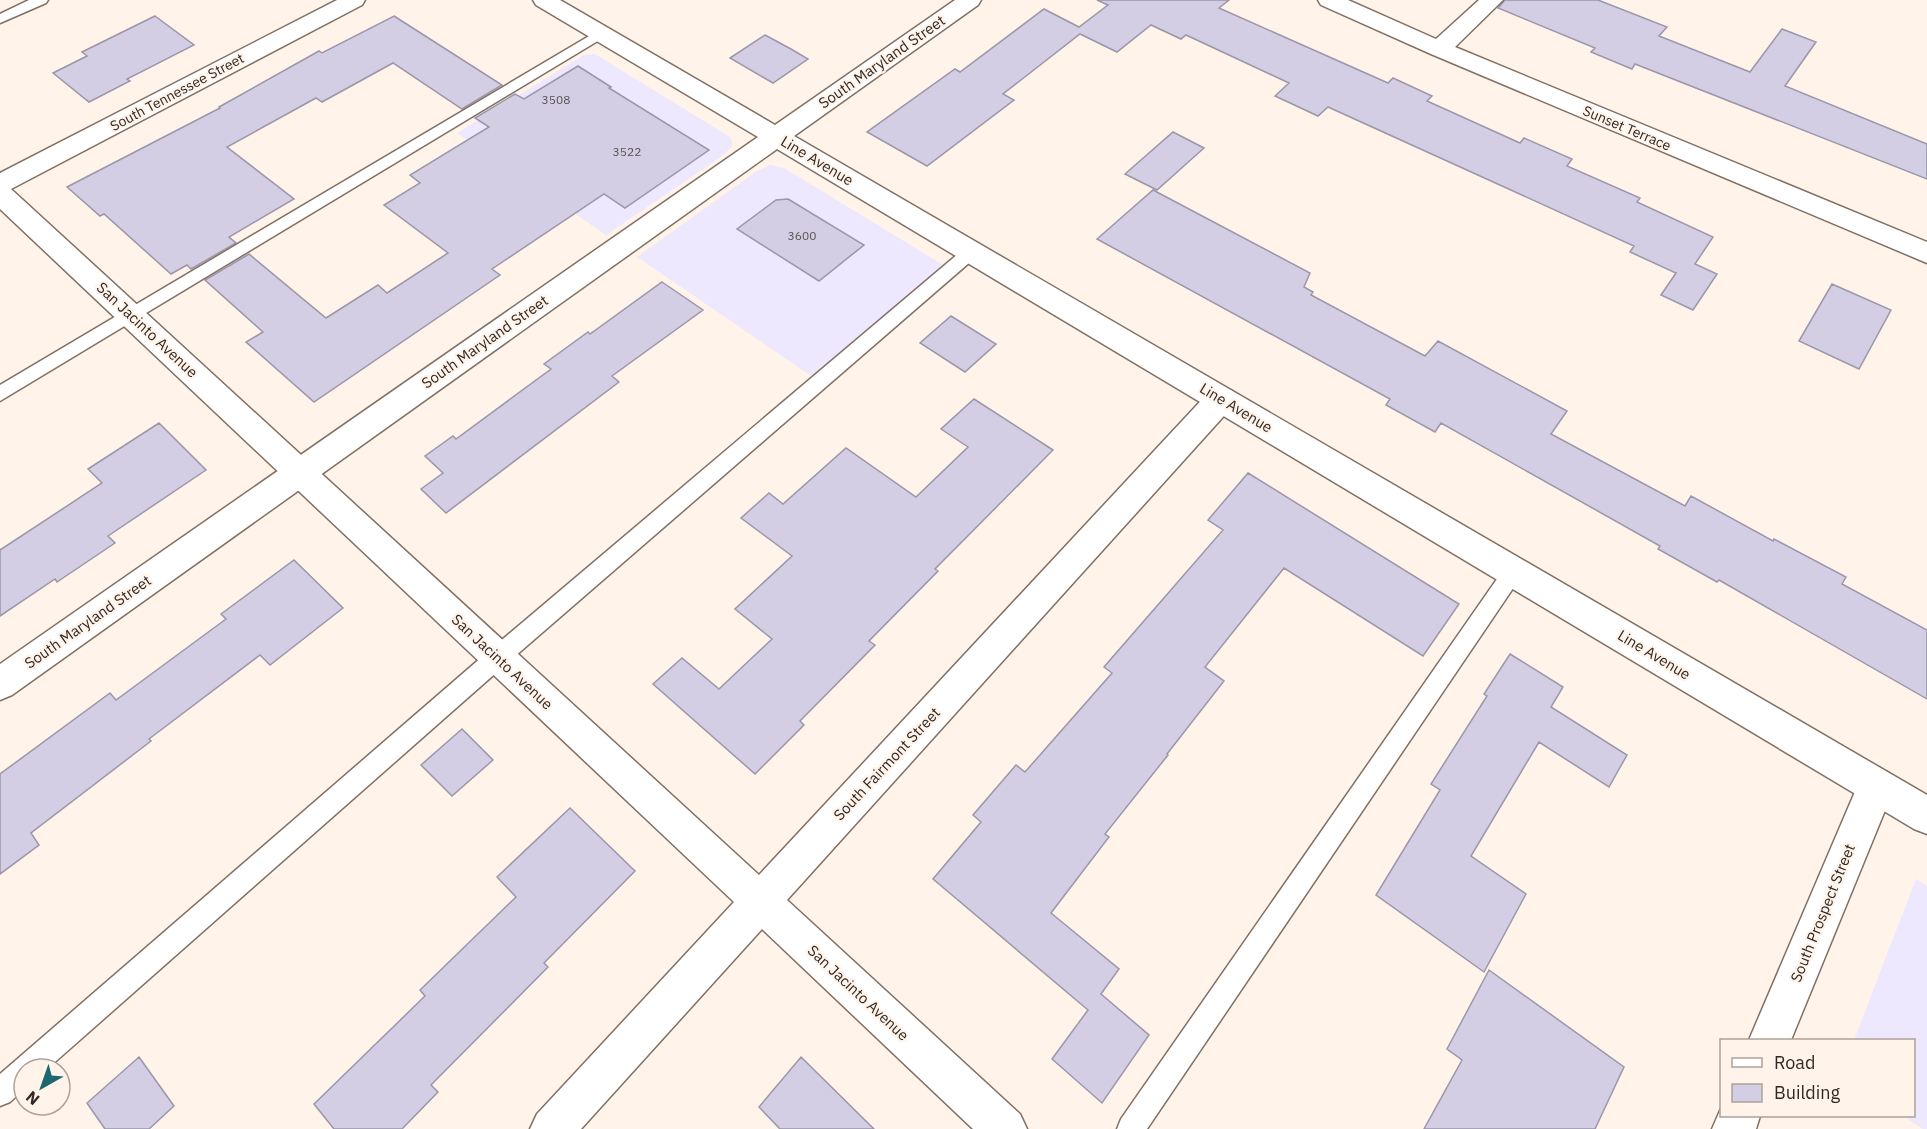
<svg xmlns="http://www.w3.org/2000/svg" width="1927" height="1129" viewBox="0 0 1927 1129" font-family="'IBM Plex Sans',sans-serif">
  <rect width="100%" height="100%" fill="#fff3ea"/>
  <path fill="#ede8fe" d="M595 54 730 137 733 144 725 154 606 235 457 133 584 55Z
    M770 165 784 168 945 266 811 376 637 257 757 171Z
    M1916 879 1927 886V1129H1923L1903 1116H1914V1040H1854Z"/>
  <path fill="#d3cee3" stroke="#9b96aa" stroke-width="1.5" d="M1097 0H1229L1219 8 1388 83 1393 78 1432 96 1427 101 1520 143 1524 138 1572 159 1567 166 1640 198 1637 202 1713 237 1695 264 1717 274 1693 310 1661 295 1676 273 1630 252 1634 246 1328 107 1318 116 1275 96 1289 83 1186 35 1181 39 1151 25 1117 52 1080 34 1003 94 1014 100 927 166 867 132 955 69 960 72 1044 9 1079 27 1108 5Z
    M1505 0H1598L1667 27 1659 36 1750 72 1782 29 1816 42 1785 86 1927 144V179L1635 64 1632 69 1591 52 1595 48 1498 8Z
    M155 16 194 45 127 79 130 81 89 102 53 73 87 56 82 52Z
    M394 16 502 85 462 109 393 63 322 102 316 98 227 147 294 199 229 237 236 243 191 269 187 265 171 274 104 214 100 216 67 187 220 108 219 107 319 51 322 53Z
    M765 35 791 49 808 59 773 83 730 58Z
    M578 66 611 87 609 88 709 150 625 208 604 194 492 269 500 275 314 402 246 342 263 332 205 280 249 254 326 318 378 285 387 293 448 253 384 205 420 183 410 175 489 127 475 118 515 94 524 99Z
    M1173 132 1204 148 1157 190 1125 174Z
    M1153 190 1310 273 1304 287 1313 292 1311 295 1425 356 1438 341 1567 411 1551 434 1685 506 1691 496 1773 541 1774 539 1846 577 1842 584 1927 630V699L1719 580 1717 582 1658 549 1660 546 1441 423 1435 432 1386 405 1390 399 1097 239Z
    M788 199 864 245 819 281 737 229 776 200Z
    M662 282 703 310 612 376 619 382 446 513 421 489 443 473 425 456 453 436 456 439 551 369 544 364 588 332 590 334Z
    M1832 284 1891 310 1859 369 1799 341Z
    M951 316 996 344 965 372 920 343Z
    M974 399 1053 450 935 569 938 571 869 641 875 645 800 721 804 725 755 774 653 684 682 658 719 689 772 639 735 609 792 556 741 518 769 493 783 504 846 448 916 497 968 447 941 429Z
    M159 423 206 470 108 536 115 543 57 582 55 579 0 616V550L102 483 88 469Z
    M1248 473 1459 604 1423 656 1284 568 1205 667 1224 681 1167 754 1168 755 1105 834 1109 837 1051 913 1119 969 1101 994 1149 1035 1102 1103 1052 1059 1088 1010 933 879 981 822 973 815 1016 765 1025 772 1112 673 1104 667 1223 530 1208 520Z
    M294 560 343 608 270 665 260 655 149 739 151 741 31 833 39 845 0 874V774L110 693 116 700 226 619 221 614Z
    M1510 654 1563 687 1551 707 1627 755 1609 787 1539 742 1471 856 1526 894 1484 972 1376 895 1440 790 1431 784 1487 696 1484 694Z
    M462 729 493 760 452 796 421 765Z
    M570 808 635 871 544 963 548 967 431 1085 438 1092 402 1129H334L314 1104 425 996 420 990 516 897 497 877Z
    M1489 970 1624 1067 1595 1129H1424L1462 1060 1447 1049Z
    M139 1057 174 1106 149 1129H105L87 1103Z
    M801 1057 874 1129H780L759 1107Z"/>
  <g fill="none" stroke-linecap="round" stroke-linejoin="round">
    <defs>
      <path id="lane" d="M29 0H48L46 3 0 23V14Z
        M601 29 606 30 608 33 606 36 0 401V385Z
        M971 246 977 248 980 252 977 256 506 664 47 1069H24V1089L10 1102 0 1106V1074L490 650 965 248Z
        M1513 563 1520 566 1524 572 1520 578 1147 1129H1117L1121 1119 1506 566Z"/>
      <path id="street" d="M337 0H365L362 5 11 189 759 875 1210 391 1221 387 1232 391 1236 399 1232 407 787 900 1020 1114 1027 1129H973L762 929 581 1129H530L537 1114 734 902 0 209V173Z
        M1318 0H1348L1436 39 1479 0H1503L1455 47 1927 242V263L1431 54 1321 5Z
        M1876 768 1889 773 1895 786 1791 1040H1749L1863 773Z
        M1722 1106V1116H1760L1756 1129H1712Z"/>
      <path id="secondary" d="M533 0H560L775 125 955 0H981L978 5 794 136 1927 795V834L1914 829 777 149 12 695 0 700V664L758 137 536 5Z"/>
    </defs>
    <use href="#lane" stroke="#817063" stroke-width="3"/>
    <use href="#street" stroke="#817063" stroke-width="3"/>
    <use href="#secondary" stroke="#817063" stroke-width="3"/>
    <use href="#lane" fill="#fff" fill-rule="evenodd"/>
    <use href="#street" fill="#fff" fill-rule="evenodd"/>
    <use href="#secondary" fill="#fff" fill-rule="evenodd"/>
  </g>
  <g text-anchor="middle" stroke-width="4.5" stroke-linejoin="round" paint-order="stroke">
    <g font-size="12" fill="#595254">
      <text x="556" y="104">3508</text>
      <text x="627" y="156">3522</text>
      <text x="802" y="240">3600</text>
    </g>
    <g font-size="14" fill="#302924" stroke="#fff3ea">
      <text transform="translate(177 92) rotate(-28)" y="5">South Tennessee Street</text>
      <text transform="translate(1627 128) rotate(23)" y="5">Sunset Terrace</text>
    </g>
    <g font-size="15" fill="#302924" stroke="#fff3ea">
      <text transform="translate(882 62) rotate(-35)" y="5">South Maryland Street</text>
      <text transform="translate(817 161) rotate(31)" y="5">Line Avenue</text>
      <text transform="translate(147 330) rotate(43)" y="5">San Jacinto Avenue</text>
      <text transform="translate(485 342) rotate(-35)" y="5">South Maryland Street</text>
      <text transform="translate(1236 408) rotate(31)" y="5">Line Avenue</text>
      <text transform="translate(88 622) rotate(-35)" y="5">South Maryland Street</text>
      <text transform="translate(1654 655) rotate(31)" y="5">Line Avenue</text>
      <text transform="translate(502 662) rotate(43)" y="5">San Jacinto Avenue</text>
      <text transform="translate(887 764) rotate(-47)" y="5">South Fairmont Street</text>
      <text transform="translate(1823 913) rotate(-68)" y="5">South Prospect Street</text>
      <text transform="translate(858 993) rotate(43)" y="5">San Jacinto Avenue</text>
    </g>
  </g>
  <rect x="1720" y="1039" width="195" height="78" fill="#fff3ea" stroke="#aca29b" stroke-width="1.5"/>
  <rect x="1732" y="1058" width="30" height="9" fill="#ffffff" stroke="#aca29b" stroke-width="1.5"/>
  <text x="1774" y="1069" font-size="18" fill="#302924">Road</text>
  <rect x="1732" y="1084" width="30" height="18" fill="#d3cee3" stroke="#aca29b" stroke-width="1.5"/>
  <text x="1774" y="1099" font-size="18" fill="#302924">Building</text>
  <g transform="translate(42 1087) rotate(220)"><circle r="28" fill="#fff3ea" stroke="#aca29b" stroke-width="1.5"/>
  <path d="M0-4.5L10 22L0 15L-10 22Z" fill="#1d6870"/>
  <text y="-9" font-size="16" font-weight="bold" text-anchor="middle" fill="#302924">N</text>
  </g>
</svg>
